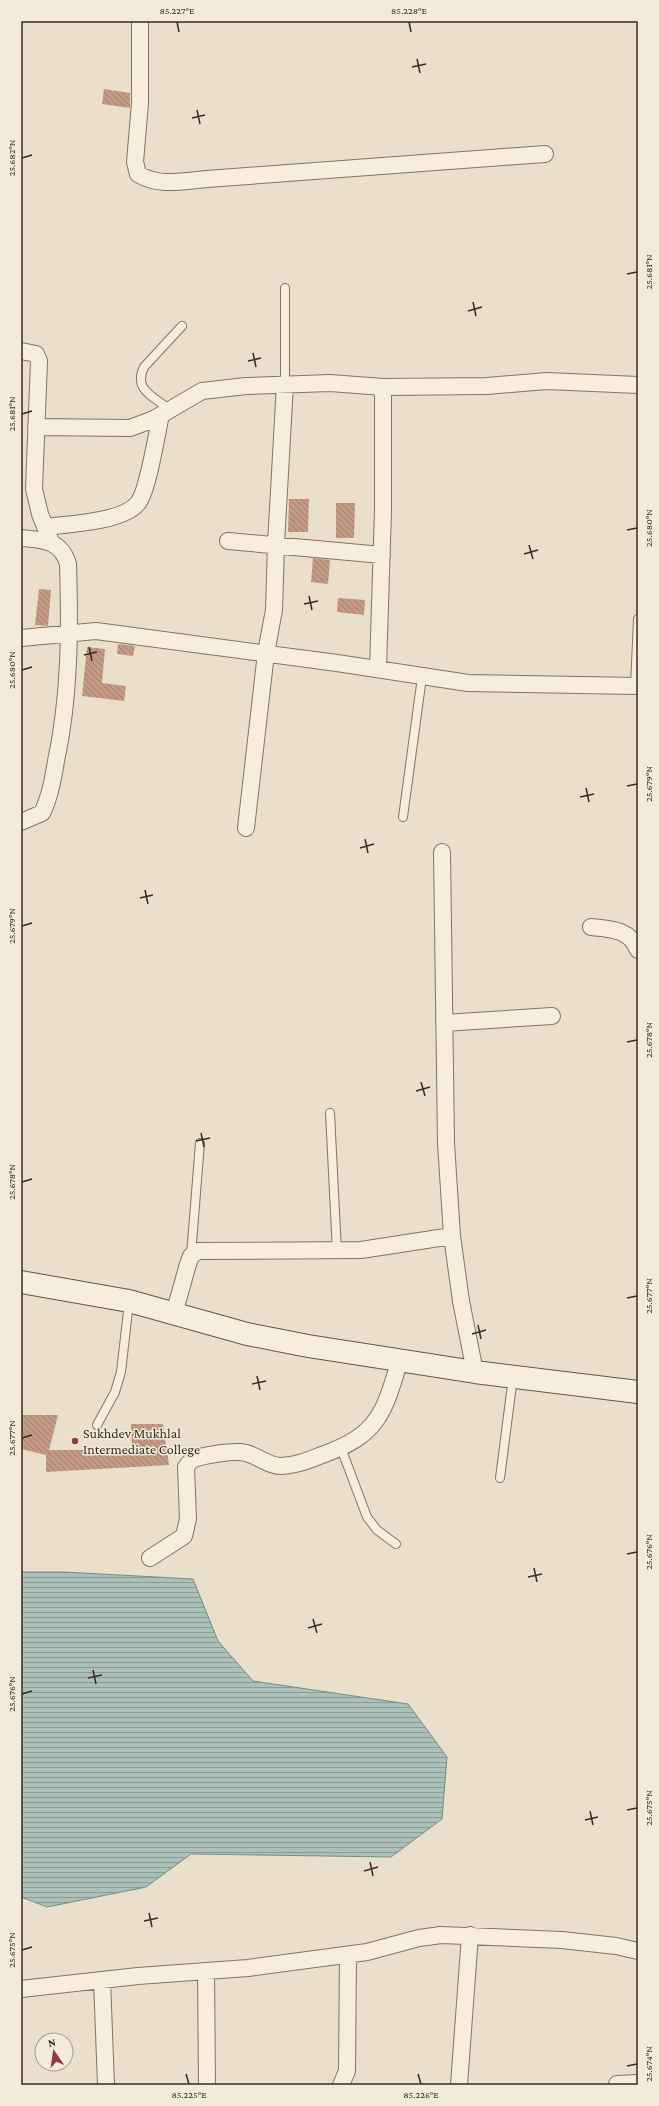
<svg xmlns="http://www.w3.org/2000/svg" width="659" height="2106" viewBox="0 0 659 2106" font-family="'Crimson Pro',serif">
  <defs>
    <pattern id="water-rules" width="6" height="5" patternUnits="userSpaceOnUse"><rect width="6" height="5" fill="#abc0b8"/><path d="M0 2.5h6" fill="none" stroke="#8c9c95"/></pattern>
    <pattern id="building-back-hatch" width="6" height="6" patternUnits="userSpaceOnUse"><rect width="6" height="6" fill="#c49a86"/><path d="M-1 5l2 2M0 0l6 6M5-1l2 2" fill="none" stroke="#a07e6d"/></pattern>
  </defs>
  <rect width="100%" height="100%" fill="#eadfcb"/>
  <path fill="url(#water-rules)" stroke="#728e84" d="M21 1572H64L193 1579 218 1641 253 1681 408 1704 447 1757 442 1819 391 1857 191 1854 146 1887 47 1907 21 1897Z"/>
  <path fill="url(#building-back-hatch)" d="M104 89 130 93V108L102 104Z
    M289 499H309L308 532H288Z
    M336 503H355L354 538H336Z
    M313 558 330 560 328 584 311 582Z
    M39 589 51 590 48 626 35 625Z
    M338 598 365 600 364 615 337 612Z
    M118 644 135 646 133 656 117 654Z
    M87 647 105 649 102 683 126 686 124 701 82 696Z
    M21 1415H58L49 1450H132L131 1424H163L169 1465 46 1472V1455L21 1449Z"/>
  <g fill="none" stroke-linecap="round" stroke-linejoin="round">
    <defs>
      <path id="lane" d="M285 288V384
        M169 409C153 396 133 390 144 367L182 326
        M635 686 638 619
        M403 817 422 677
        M330 1113 337 1252
        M191 1255 200 1143
        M97 1425 115 1392 121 1372 129 1302
        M341 1448 367 1517 377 1530 396 1544
        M500 1478 513 1377"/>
      <path id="street" d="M140 21V103L135 162 138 174C158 187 184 181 207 179L545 154
        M21 351 36 354 39 361 34 489 40 514 51 542
        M36 427 130 428 154 419 202 391 246 386 330 383 383 387 487 386 547 381 638 385
        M45 527C69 524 123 522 138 503 148 491 157 432 161 415
        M21 538C43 540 61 540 68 564 70 630 70 696 56 761 53 779 50 797 42 813L21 822
        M228 541 382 555
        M21 638 96 631 337 663 468 683 638 686
        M378 669 383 510V387
        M246 828 266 653 274 610 276 544 285 384
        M442 852 446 1143 452 1236 461 1301 475 1372
        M591 927C610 929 630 929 638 950
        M444 1023 552 1016
        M174 1314 188 1264 191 1256 198 1251 361 1250 452 1236
        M150 1558 184 1536 188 1519 186 1467C188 1464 190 1462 192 1460 202 1455 236 1450 246 1453 258 1456 269 1466 280 1466 295 1466 309 1460 322 1455 378 1435 384 1414 400 1359
        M206 1971 207 2085
        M102 1980 106 2085
        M21 1989 138 1976 248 1968 367 1952 419 1938 441 1935 562 1940 616 1946 638 1951
        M617 2084 638 2083
        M341 2085 347 2071 348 1955
        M459 2085 470 1935"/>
      <path id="secondary" d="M21 1282 129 1301 247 1334 308 1346 475 1372 638 1392"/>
    </defs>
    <use href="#lane" stroke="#867261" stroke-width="10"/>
    <use href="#street" stroke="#867261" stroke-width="18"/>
    <use href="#secondary" stroke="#685344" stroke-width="24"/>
    <use href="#lane" stroke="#f6edde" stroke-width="8"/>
    <use href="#street" stroke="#f6edde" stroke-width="16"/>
    <use href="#secondary" stroke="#f6edde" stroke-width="22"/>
  </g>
  <path fill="none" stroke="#382b23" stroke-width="1.5" d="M177 22 179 32M409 22 411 32M417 59 420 73M412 67 426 64M197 110 200 124M192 118 205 115M22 158 32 155M627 274 637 272M473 302 476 316M468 311 482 307M253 353 256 367M248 361 261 358M22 414 32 411M627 530 637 528M529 545 533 559M524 554 538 550M309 596 312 610M304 604 318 601M89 647 92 661M84 655 97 652M22 670 32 667M627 786 637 784M586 788 589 802M580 797 594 794M365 839 368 853M360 848 374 844M145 890 148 904M140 898 153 895M22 926 32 923M627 1042 637 1040M421 1082 425 1096M416 1091 430 1087M201 1133 204 1147M196 1141 210 1138M22 1182 32 1179M627 1298 637 1296M478 1325 481 1339M472 1334 486 1330M257 1376 260 1390M252 1384 266 1381M22 1438 32 1435M627 1554 637 1552M534 1568 537 1582M528 1577 542 1574M313 1619 317 1633M308 1628 322 1624M93 1670 96 1684M88 1678 102 1675M22 1694 32 1691M627 1810 637 1808M590 1811 593 1825M585 1820 598 1817M370 1862 373 1876M364 1871 378 1867M149 1913 152 1927M144 1921 158 1918M22 1950 32 1947M627 2066 637 2064M186 2074 189 2084M418 2074 421 2084"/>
  <circle fill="#8e3840" stroke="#f3eada" stroke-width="1.5" cx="75" cy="1441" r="4"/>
  <g text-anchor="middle" stroke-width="3" stroke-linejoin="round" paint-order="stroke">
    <g font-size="14" fill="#382b23" stroke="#f3eada" text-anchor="start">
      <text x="83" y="1438">Sukhdev Mukhlal<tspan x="83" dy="16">Intermediate College</tspan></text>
    </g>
  </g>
  <rect width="659" height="2106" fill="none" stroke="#f3eada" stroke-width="44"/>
  <g transform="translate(54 2052) rotate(347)"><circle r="19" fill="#f3eada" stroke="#a89e91"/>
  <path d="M0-3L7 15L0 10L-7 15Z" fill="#8e3840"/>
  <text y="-6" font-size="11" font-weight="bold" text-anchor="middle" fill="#382b23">N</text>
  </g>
  <rect x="22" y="22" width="615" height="2062" fill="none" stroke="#382b23" stroke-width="1.5"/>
  <g font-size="10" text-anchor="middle" fill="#382b23">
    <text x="177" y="14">85.227°E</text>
    <text x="409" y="14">85.228°E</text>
    <text transform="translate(11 158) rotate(-90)" y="4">25.682°N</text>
    <text transform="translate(648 272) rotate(-90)" y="4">25.681°N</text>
    <text transform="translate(11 414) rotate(-90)" y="4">25.681°N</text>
    <text transform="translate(648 528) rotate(-90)" y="4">25.680°N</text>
    <text transform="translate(11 670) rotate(-90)" y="4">25.680°N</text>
    <text transform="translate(648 784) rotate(-90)" y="4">25.679°N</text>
    <text transform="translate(11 926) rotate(-90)" y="4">25.679°N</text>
    <text transform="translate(648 1040) rotate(-90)" y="4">25.678°N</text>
    <text transform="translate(11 1182) rotate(-90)" y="4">25.678°N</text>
    <text transform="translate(648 1296) rotate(-90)" y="4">25.677°N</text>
    <text transform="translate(11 1438) rotate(-90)" y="4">25.677°N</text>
    <text transform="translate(648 1552) rotate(-90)" y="4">25.676°N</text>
    <text transform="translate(11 1694) rotate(-90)" y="4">25.676°N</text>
    <text transform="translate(648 1808) rotate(-90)" y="4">25.675°N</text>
    <text transform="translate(11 1950) rotate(-90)" y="4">25.675°N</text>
    <text transform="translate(648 2064) rotate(-90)" y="4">25.674°N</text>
    <text x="189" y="2098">85.225°E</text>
    <text x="421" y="2098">85.226°E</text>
  </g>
</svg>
